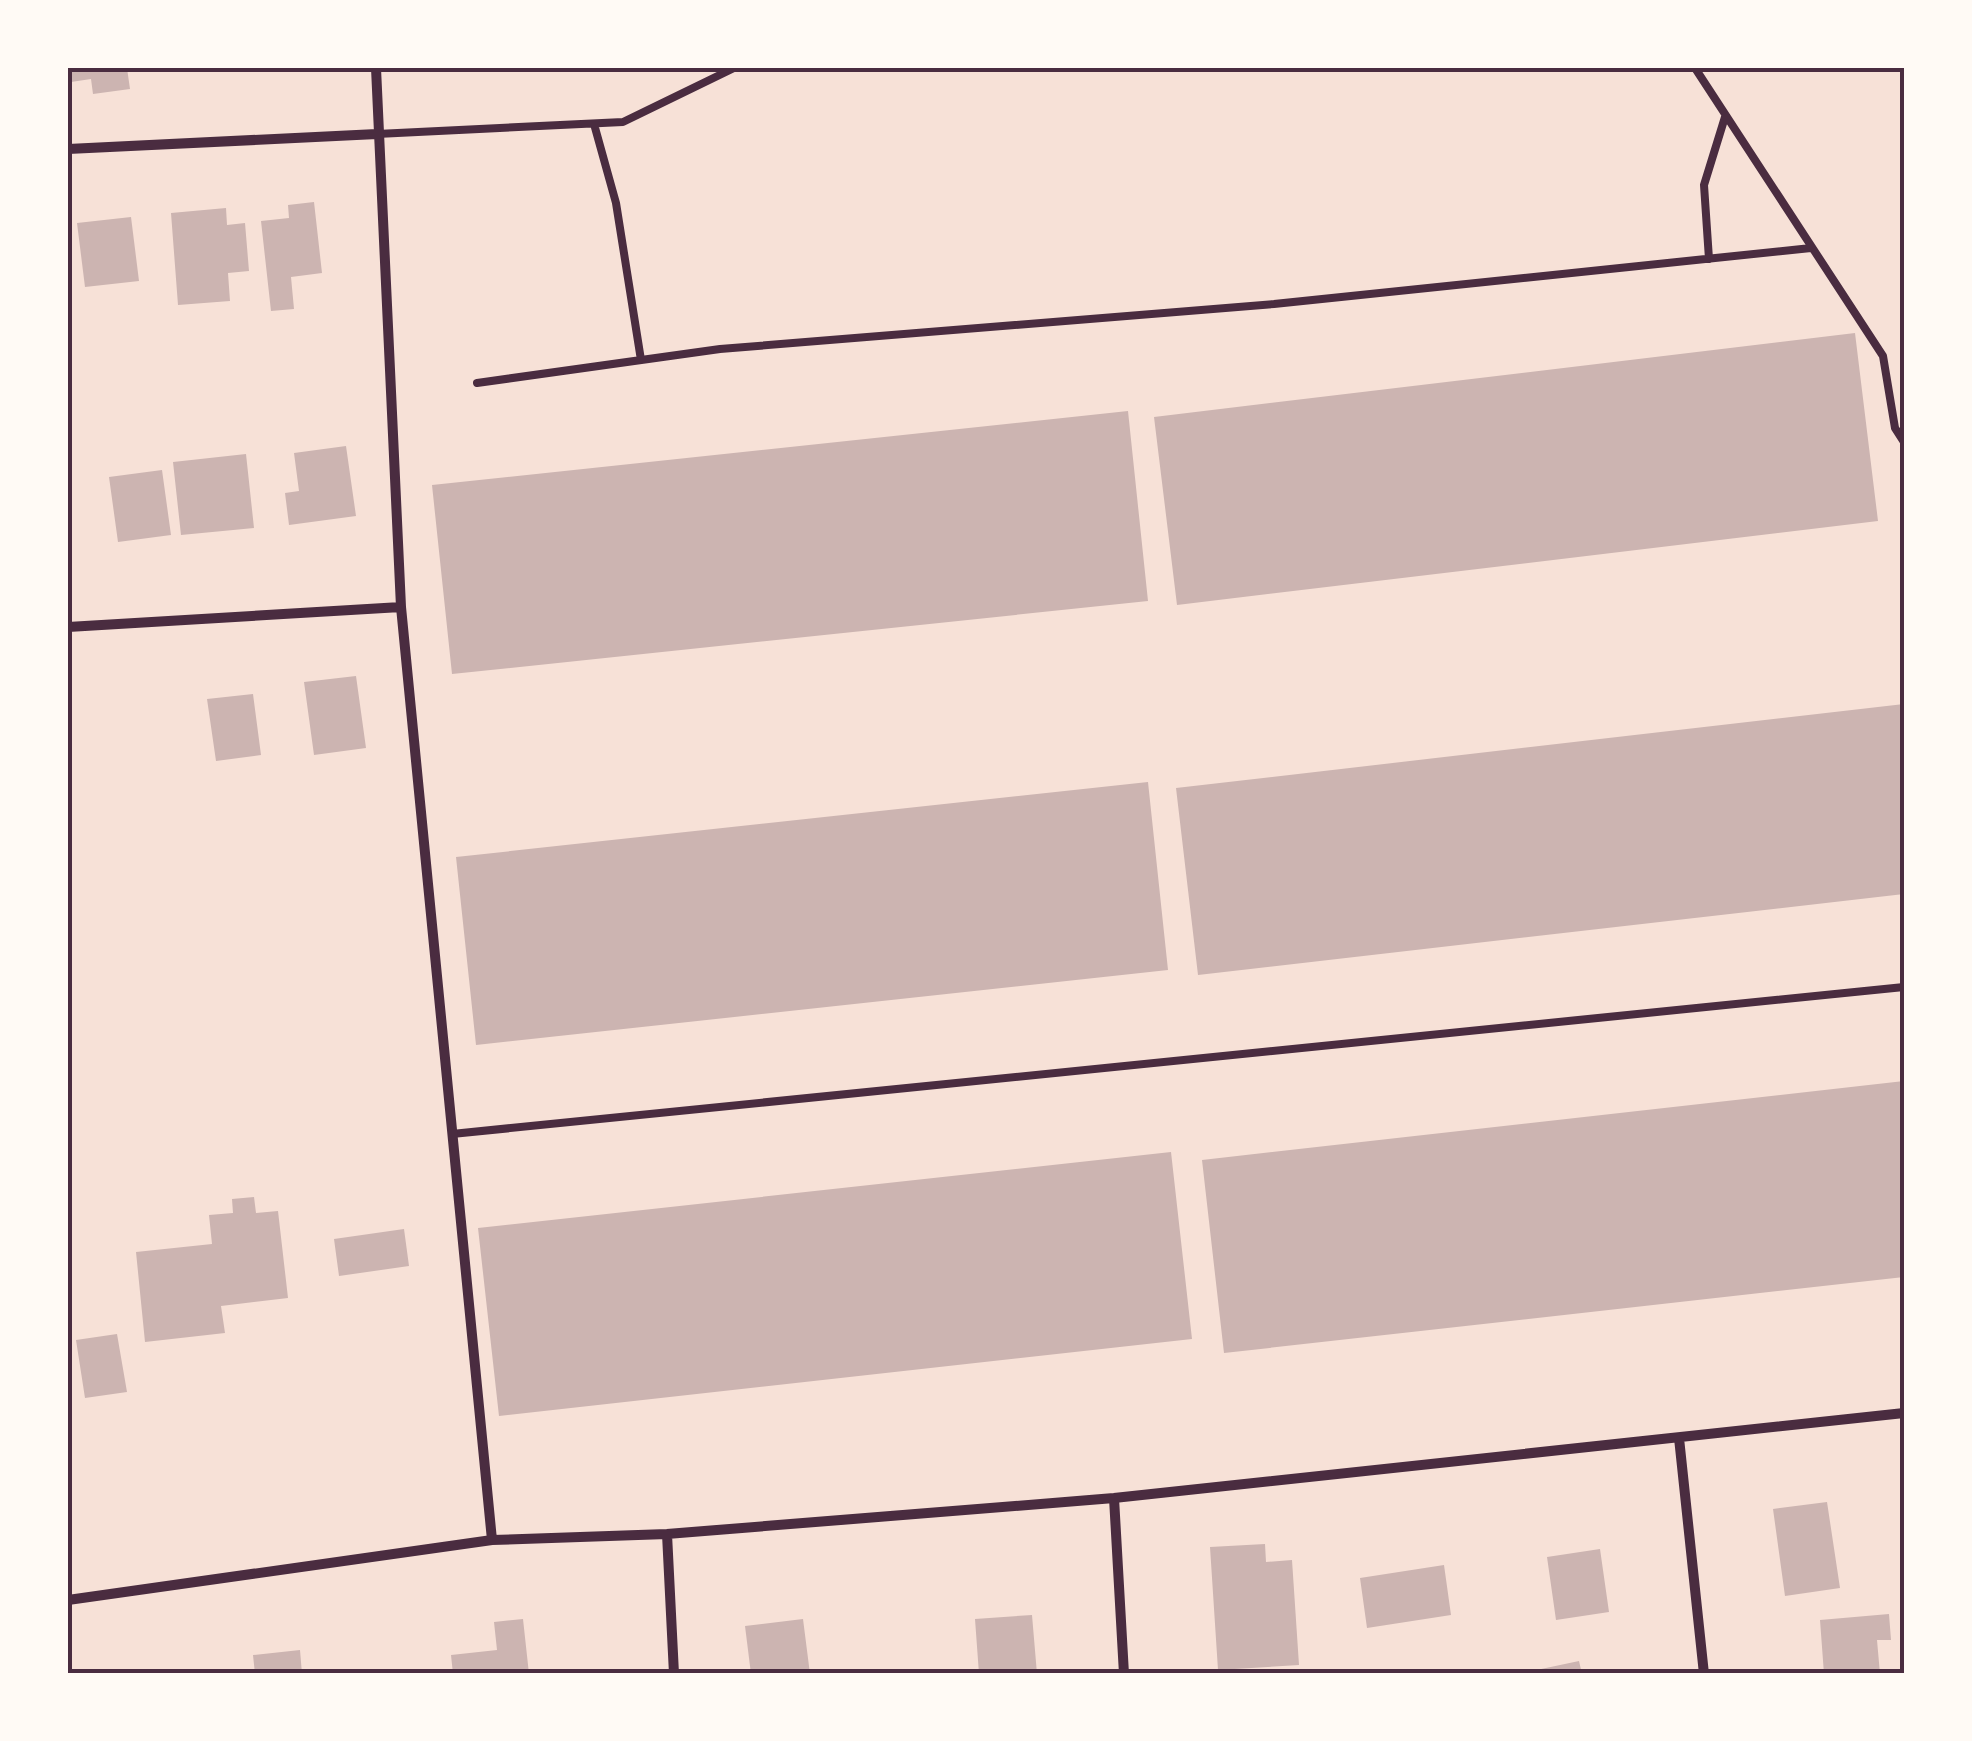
<svg xmlns="http://www.w3.org/2000/svg" width="1972" height="1741" viewBox="0 0 1972 1741" font-family="'Open Sans',sans-serif">
  <rect width="100%" height="100%" fill="#f7e1d7"/>
  <path fill="#ccb4b1" d="M69 68H127L130 89 93 94 91 79 71 82Z
    M314 202 322 273 291 277 294 309 271 311 261 221 289 218 288 205Z
    M226 208 227 225 245 223 249 271 228 273 230 301 178 305 171 213Z
    M131 217 139 281 85 287 77 223Z
    M1855 333 1878 521 1177 605 1154 417Z
    M1128 411 1148 601 452 674 432 485Z
    M346 446 356 516 289 525 285 493 299 491 294 453Z
    M246 454 254 528 181 535 173 462Z
    M162 470 171 535 118 542 109 477Z
    M356 676 366 748 314 755 304 682Z
    M253 694 261 755 216 761 207 699Z
    M1904 704V894L1198 975 1176 788Z
    M1148 782 1168 970 476 1045 456 857Z
    M1904 1081V1277L1224 1353 1202 1160Z
    M1171 1152 1192 1339 499 1416 478 1228Z
    M254 1197 256 1213 278 1211 288 1298 221 1306 225 1333 145 1342 136 1252 212 1244 209 1215 233 1213 232 1199Z
    M404 1229 409 1266 339 1276 334 1239Z
    M117 1334 127 1392 85 1398 76 1340Z
    M1827 1502 1840 1588 1785 1596 1773 1509Z
    M1265 1544 1266 1562 1292 1560 1299 1665 1218 1670 1210 1547Z
    M1600 1549 1609 1612 1556 1620 1547 1557Z
    M1444 1565 1451 1615 1367 1628 1360 1578Z
    M1889 1614 1891 1640H1877L1880 1674H1824L1820 1620Z
    M1032 1615 1037 1674H979L975 1619Z
    M523 1619 529 1674H453L451 1655 497 1650 494 1622Z
    M803 1619 810 1674H751L745 1626Z
    M300 1650 302 1674H255L253 1655Z
    M1579 1661 1582 1674H1527V1672Z"/>
  <g fill="none" stroke-linecap="round" stroke-linejoin="round">
    <path stroke="#4a2c40" stroke-width="8" d="M1695 68 1883 356 1895 428 1904 442
      M594 124 616 203 641 360
      M377 134 623 122 734 68
      M1709 259 1704 185 1725 117
      M477 383 720 349 1274 304 1811 248
      M452 1134 1904 987"/>
    <path stroke="#4a2c40" stroke-width="10" d="M376 68 401 607 492 1540
      M68 149 377 134
      M68 627 401 607
      M1679 1438 1704 1674
      M1114 1498 1124 1674
      M667 1534 674 1674
      M68 1600 492 1540 667 1534 1114 1498 1904 1413"/>
  </g>
  <rect width="1972" height="1741" fill="none" stroke="#fffaf5" stroke-width="140"/>
  <rect x="70" y="70" width="1832" height="1601" fill="none" stroke="#4a2c40" stroke-width="4"/>
</svg>
